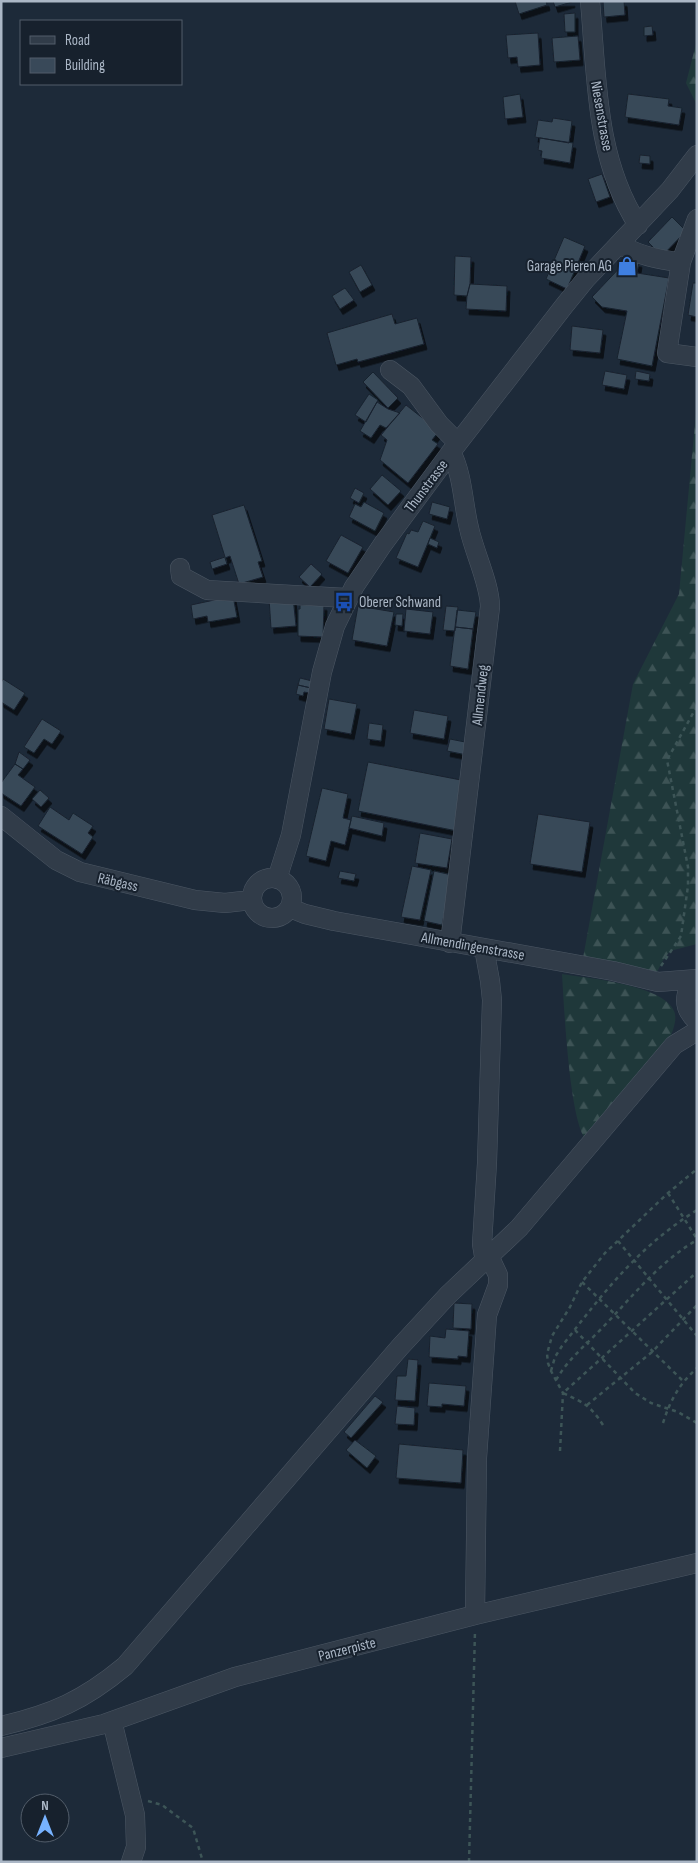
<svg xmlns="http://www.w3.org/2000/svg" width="698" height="1863" viewBox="0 0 698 1863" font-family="'Sofia Sans Condensed',sans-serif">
  <defs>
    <pattern id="forest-firs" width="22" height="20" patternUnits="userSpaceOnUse" patternTransform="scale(1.25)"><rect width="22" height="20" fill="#1f383a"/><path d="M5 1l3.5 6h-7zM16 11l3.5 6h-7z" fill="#3d5355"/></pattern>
    <filter id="shadow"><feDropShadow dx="3" dy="5.5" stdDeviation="0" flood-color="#0009"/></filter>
  </defs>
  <rect width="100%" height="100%" fill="#1d2a39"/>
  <path fill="url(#forest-firs)" d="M697 40V105L686 83Z
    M697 402V944L670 951 662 962 656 974 583 958 633 684 679 594Z
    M562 974C587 978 664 985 674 1011 678 1020 672 1032 669 1041L586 1140C569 1120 564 1004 562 974Z"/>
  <path fill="#394959" stroke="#19232f" filter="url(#shadow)" d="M515 1H546L547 5 519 14Z
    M553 1H572V2L555 7Z
    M603 1H624L625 15 604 17Z
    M575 13V32H565L564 14Z
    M652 26 653 35 644 36V27Z
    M538 33 540 65 518 67 517 57 508 58 506 35Z
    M578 36 580 60 554 62 552 38Z
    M520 94 523 117 505 119 503 97Z
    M628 94 669 99 668 106 682 108 679 125 625 117Z
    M553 118 572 121 569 143 535 137 538 120 552 122Z
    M540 138 573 143 570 163 541 158 542 151 538 150Z
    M640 155 650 156V164L639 163Z
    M602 174 610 197 596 202 588 179Z
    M672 217 686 231 662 256 648 242Z
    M564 237 585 246 567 289 546 279Z
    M455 256 471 257 470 284 467 296 454 295Z
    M627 260 639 262 637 273 669 278 652 366 617 359 627 311 602 307 592 297Z
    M361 265 372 285 360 292 349 272Z
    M693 283H697V317L688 315Z
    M470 284 507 286 506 311 466 309 467 296Z
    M345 288 354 300 340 309 332 296Z
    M392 314 395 324 417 318 424 344 358 362 357 359 336 365 327 333Z
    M572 326 603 330 600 353 570 350Z
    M605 371 627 375 624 389 602 385Z
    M636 371 650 374 649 381 635 379Z
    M373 372 398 398 388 408 363 382Z
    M369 394 378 400 366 422 355 415Z
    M377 402 388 409 400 413 386 428 380 425 371 438 360 431Z
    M406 405 439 431 432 440 438 444 408 483 380 460 387 440 381 435Z
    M382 475 401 491 388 505 370 489Z
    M355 488 364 493 359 503 350 498Z
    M364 502 384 513 375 531 349 517 355 504 361 507Z
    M432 502 450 507 447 519 429 514Z
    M244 505 262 561 258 562 263 577 239 584 230 556 225 558 227 564 212 569 210 562 225 557 212 515Z
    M423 521 435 526 418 567 396 558 407 533 409 534 411 530 418 532Z
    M341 535 363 547 348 573 326 561Z
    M430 538 439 542 437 548 428 544Z
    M311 564 322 574 310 587 299 577Z
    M233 596 237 617 208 622 207 616 193 619 191 605Z
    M293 597 296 626 271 628 269 598Z
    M300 605H324L323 637 298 636V609H300Z
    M358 606 394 612 387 646 352 640Z
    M446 606 458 607 455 631 443 630Z
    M406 609 433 612 430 634 404 631Z
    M457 610 476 612 473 629 455 627Z
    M396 614H403L402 626 395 625Z
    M455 627 473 629 468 669 450 666Z
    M300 678 312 681 311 688 298 685Z
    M3 679 25 693 14 710 1 702V683Z
    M298 685 311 688 310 693 304 692 303 696 296 694Z
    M329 699 357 704 351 734 324 729Z
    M414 710 448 716 444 739 410 733Z
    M42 719 61 731 52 744 44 739 34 753 24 747Z
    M369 723 383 725 381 741 367 739Z
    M450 739 470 743 467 755 447 751Z
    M19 752 30 760 23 769 15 764Z
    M368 762 466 781 457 831 358 811Z
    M15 764 23 769 18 775 35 787 21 806 1 793V783Z
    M322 788 348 794 343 818 351 820 345 845 331 841 326 861 306 856Z
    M40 790 49 798 41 807 32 799Z
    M50 807 69 820 73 813 93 826 88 833 93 837 82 854 38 826Z
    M538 814 590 822 582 872 530 864Z
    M352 816 384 823 382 836 349 828Z
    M420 833 452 839 447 868 415 863Z
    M412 866 431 870 420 920 401 917Z
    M340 871 356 874 354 881 338 878Z
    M434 871 452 875 442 925 424 921Z
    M454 1303 472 1304 471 1329 453 1328Z
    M446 1329 469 1331 467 1357 458 1356V1359L429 1357 430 1336 445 1338Z
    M408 1359 418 1360 415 1401 395 1400 397 1376H406Z
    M429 1383 466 1386 464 1406 442 1404V1407L427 1406Z
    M375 1396 383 1402 351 1438 344 1432Z
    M397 1406 415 1408 414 1425 395 1424Z
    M355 1440 376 1456 367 1468 346 1450Z
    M399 1444 463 1450 461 1483 396 1478Z"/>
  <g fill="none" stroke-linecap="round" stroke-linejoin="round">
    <defs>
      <path id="minor" d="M590 1C597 78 595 158 638 225
        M697 219 681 262 667 353 697 357
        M620 244C638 256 659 260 681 262
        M390 370 411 386 439 424 458 443
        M180 568 181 576 207 590 347 598
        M1 816 56 860 80 872 195 900 225 903 251 900
        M252 898a20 20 0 1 1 40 0a20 20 0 1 1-40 0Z
        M277 879 291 835 322 672 335 626 354 587 383 544 451 452 564 306 585 280 670 190 697 155
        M290 908 305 914 334 921 613 971 658 982 697 979
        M450 943 490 607C490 584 474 552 469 528 463 504 463 475 451 452
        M484 948 490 981 492 1000 487 1163 482 1244 485 1262
        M697 980C682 992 683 1009 697 1021
        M475 1615 477 1458 487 1315 498 1285V1275L490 1258
        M112 1721 135 1815 136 1847 131 1862
        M1 1726C53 1714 84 1700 125 1666L400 1347 448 1295 519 1228 674 1045 697 1031
        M1 1748 104 1724 235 1677 475 1615 697 1563"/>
    </defs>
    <use href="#minor" stroke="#4c5764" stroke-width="20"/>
    <path stroke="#3d5557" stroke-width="2.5" stroke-dasharray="4 4" stroke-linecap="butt" d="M661 966 681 936 688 886V867L667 760 697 706
      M668 1193 697 1239
      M618 1241 697 1336
      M582 1282 683 1381
      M575 1330 635 1393 651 1403 678 1412 697 1423
      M551 1371 555 1357 562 1346C604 1292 638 1247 697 1210
      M556 1380C568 1359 587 1344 604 1326 634 1295 659 1262 697 1240
      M587 1405 652 1352 697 1305
      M663 1423C670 1401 679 1384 697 1368
      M603 1425C590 1405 584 1403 563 1393L697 1272
      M560 1451 563 1393 551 1371 548 1363 547 1354 552 1336 570 1307 582 1282 605 1253 668 1193 697 1169
      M148 1801 162 1805 193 1828 203 1862
      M469 1862 475 1631"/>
    <use href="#minor" stroke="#313c49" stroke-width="19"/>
  </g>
  <defs>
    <symbol id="shop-bare" viewBox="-9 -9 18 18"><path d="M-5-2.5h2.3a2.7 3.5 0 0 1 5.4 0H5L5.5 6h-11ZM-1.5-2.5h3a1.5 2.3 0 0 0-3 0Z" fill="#3f7fe0" stroke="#17212d" stroke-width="2.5" paint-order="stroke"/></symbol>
    <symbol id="bus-bare" viewBox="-9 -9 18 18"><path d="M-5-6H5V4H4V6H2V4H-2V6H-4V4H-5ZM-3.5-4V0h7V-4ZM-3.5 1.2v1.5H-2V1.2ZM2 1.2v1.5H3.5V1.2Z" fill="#1a4fb4" stroke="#17212d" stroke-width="2.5" paint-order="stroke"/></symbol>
  </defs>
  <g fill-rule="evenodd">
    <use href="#shop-bare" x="613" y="252" width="28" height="28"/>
    <use href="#bus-bare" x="330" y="588" width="28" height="28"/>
  </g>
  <g text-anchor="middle" stroke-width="4" stroke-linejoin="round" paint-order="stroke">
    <g font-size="15" fill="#abb7c6" stroke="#17212d">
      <text transform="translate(602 116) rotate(80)" y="5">Niesenstrasse</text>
      <text transform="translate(426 486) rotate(-53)" y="5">Thunstrasse</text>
      <text transform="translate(480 695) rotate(-84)" y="5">Allmendweg</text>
      <text transform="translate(118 882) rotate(13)" y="5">Räbgass</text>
      <text transform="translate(473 946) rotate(10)" y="5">Allmendingenstrasse</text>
      <text transform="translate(347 1649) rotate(-14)" y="5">Panzerpiste</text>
    </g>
    <g font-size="15" fill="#abb7c6" stroke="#17212d" text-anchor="end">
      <text x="612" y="271">Garage Pieren AG</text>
      <text x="359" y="607" text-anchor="start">Oberer Schwand</text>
    </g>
  </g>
  <rect width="698" height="1863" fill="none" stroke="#abb7c6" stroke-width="5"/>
  <rect x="20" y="20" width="162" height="65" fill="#17212d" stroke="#525d6a"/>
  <rect x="30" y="36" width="25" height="8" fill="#313c49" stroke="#525d6a"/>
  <text x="65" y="45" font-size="15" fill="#abb7c6">Road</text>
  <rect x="30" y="58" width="25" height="15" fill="#394959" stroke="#525d6a"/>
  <text x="65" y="70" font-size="15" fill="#abb7c6">Building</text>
  <g transform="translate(45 1818)"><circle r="24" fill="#17212d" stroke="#525d6a"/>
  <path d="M0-4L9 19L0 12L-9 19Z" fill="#77b2ff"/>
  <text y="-8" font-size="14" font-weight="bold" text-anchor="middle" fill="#abb7c6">N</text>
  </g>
</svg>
